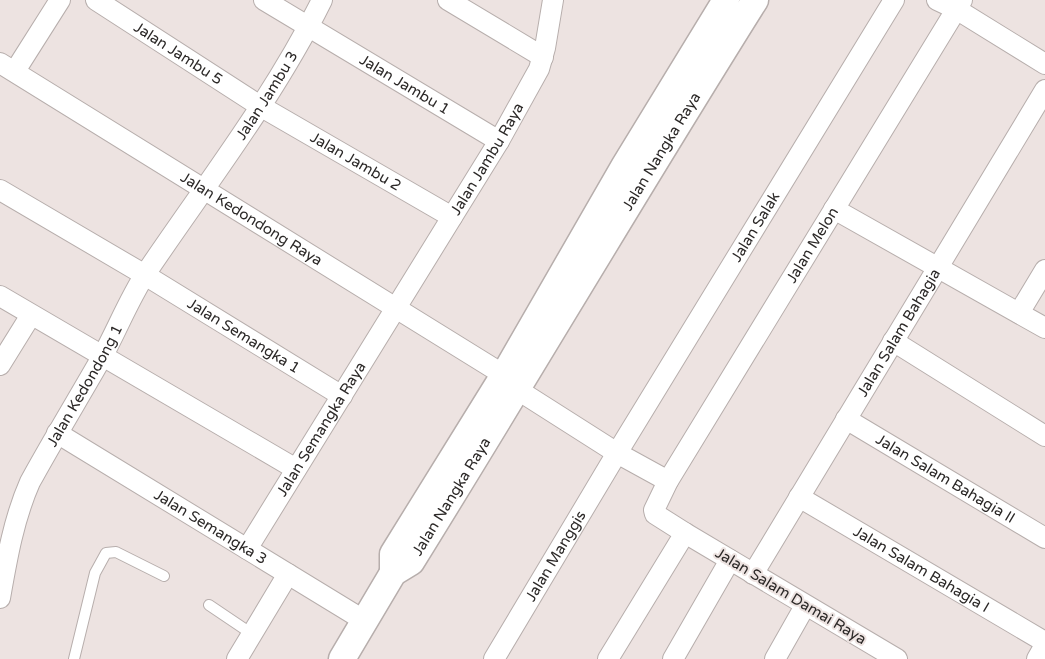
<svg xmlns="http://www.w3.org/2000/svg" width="1045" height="659" viewBox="0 0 1045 659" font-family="'Varela Round',sans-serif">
  <rect width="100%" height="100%" fill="#ede3e1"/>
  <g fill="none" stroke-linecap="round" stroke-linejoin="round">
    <defs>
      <path id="service" d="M209 605 252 634
        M74 659 95 573 106 553 116 552 164 576"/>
      <g id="minor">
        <path id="s1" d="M96 0 260 106 452 217"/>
        <path id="s2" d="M264 0 499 141"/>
        <path d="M448 0 543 57"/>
        <path d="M937 0 956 9 1045 64"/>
        <path id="s3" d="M0 63 504 375"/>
        <path d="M15 71 60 0"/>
        <path id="s4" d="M0 190 145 275 342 396"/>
        <path d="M834 209 1045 328"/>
        <path d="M0 296 296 469"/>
        <path d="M1019 313 1045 270"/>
        <path d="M893 341 1045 436"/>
        <path d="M0 365 31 315"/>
        <path d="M518 390 617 453 668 481"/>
        <path id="s5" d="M846 419 1045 538"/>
        <path id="s6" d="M57 433 365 621"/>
        <path id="s7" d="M799 497 1045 642"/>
        <path id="s8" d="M247 549 499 141 539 69 545 48 553 0"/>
        <path id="s9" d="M753 574 1045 90"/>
        <path id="s10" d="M0 598C7 558 14 518 30 482 53 440 78 399 102 357 117 330 129 299 146 273 206 184 274 97 322 0"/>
        <path d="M237 659 288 574"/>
        <path id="s11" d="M494 659 617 453 894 0"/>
        <path d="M608 659 685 533"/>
        <path d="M673 659 730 560"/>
        <path d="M775 659 805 606"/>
        <path id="s12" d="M897 659 685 533 655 514 654 510 668 481 962 0"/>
        <path d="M1037 659 1045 645"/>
      </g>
      <g id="tertiary">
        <path d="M393 573V554L504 375 625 165 726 0"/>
        <path id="s13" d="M342 659 393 573 411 562C527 375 638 186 755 0"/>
      </g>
    </defs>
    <use href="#service" stroke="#b7aeac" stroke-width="12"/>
    <use href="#minor" stroke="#b7aeac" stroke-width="22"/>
    <use href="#tertiary" stroke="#b7aeac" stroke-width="29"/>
    <use href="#service" stroke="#fff" stroke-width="10"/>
    <use href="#minor" stroke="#fff" stroke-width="20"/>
    <use href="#tertiary" stroke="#fff" stroke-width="26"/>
  </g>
  <g text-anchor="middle" stroke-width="4" stroke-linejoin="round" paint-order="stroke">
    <g font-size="15" fill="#2c2928" stroke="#ede3e1">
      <text dy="5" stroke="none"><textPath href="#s1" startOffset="98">Jalan Jambu 5</textPath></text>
      <text dy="5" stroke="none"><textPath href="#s2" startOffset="164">Jalan Jambu 1</textPath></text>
      <text dy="5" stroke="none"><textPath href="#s10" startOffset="574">Jalan Jambu 3</textPath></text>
      <text dy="5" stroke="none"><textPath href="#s13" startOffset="602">Jalan Nangka Raya</textPath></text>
      <text dy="5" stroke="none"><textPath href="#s8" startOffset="458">Jalan Jambu Raya</textPath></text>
      <text dy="5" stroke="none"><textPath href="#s1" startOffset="306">Jalan Jambu 2</textPath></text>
      <text dy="5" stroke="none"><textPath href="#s3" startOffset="296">Jalan Kedondong Raya</textPath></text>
      <text dy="5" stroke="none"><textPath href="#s11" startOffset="505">Jalan Salak</textPath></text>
      <text dy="5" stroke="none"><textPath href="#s12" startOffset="595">Jalan Melon</textPath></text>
      <text dy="5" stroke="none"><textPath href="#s9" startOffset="282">Jalan Salam Bahagia</textPath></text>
      <text dy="5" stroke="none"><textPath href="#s4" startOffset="284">Jalan Semangka 1</textPath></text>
      <text dy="5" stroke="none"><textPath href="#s10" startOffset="231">Jalan Kedondong 1</textPath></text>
      <text dy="5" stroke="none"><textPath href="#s8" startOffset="141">Jalan Semangka Raya</textPath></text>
      <text dy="5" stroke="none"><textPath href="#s5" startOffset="116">Jalan Salam Bahagia II</textPath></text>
      <text dy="5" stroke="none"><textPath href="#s13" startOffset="198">Jalan Nangka Raya</textPath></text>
      <text dy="5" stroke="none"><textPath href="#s6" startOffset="180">Jalan Semangka 3</textPath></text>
      <text dy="5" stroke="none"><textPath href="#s11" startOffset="120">Jalan Manggis</textPath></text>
      <text dy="5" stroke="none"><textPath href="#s7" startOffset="142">Jalan Salam Bahagia I</textPath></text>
      <text transform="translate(791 596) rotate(31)" y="5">Jalan Salam Damai Raya</text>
    </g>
  </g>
</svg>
